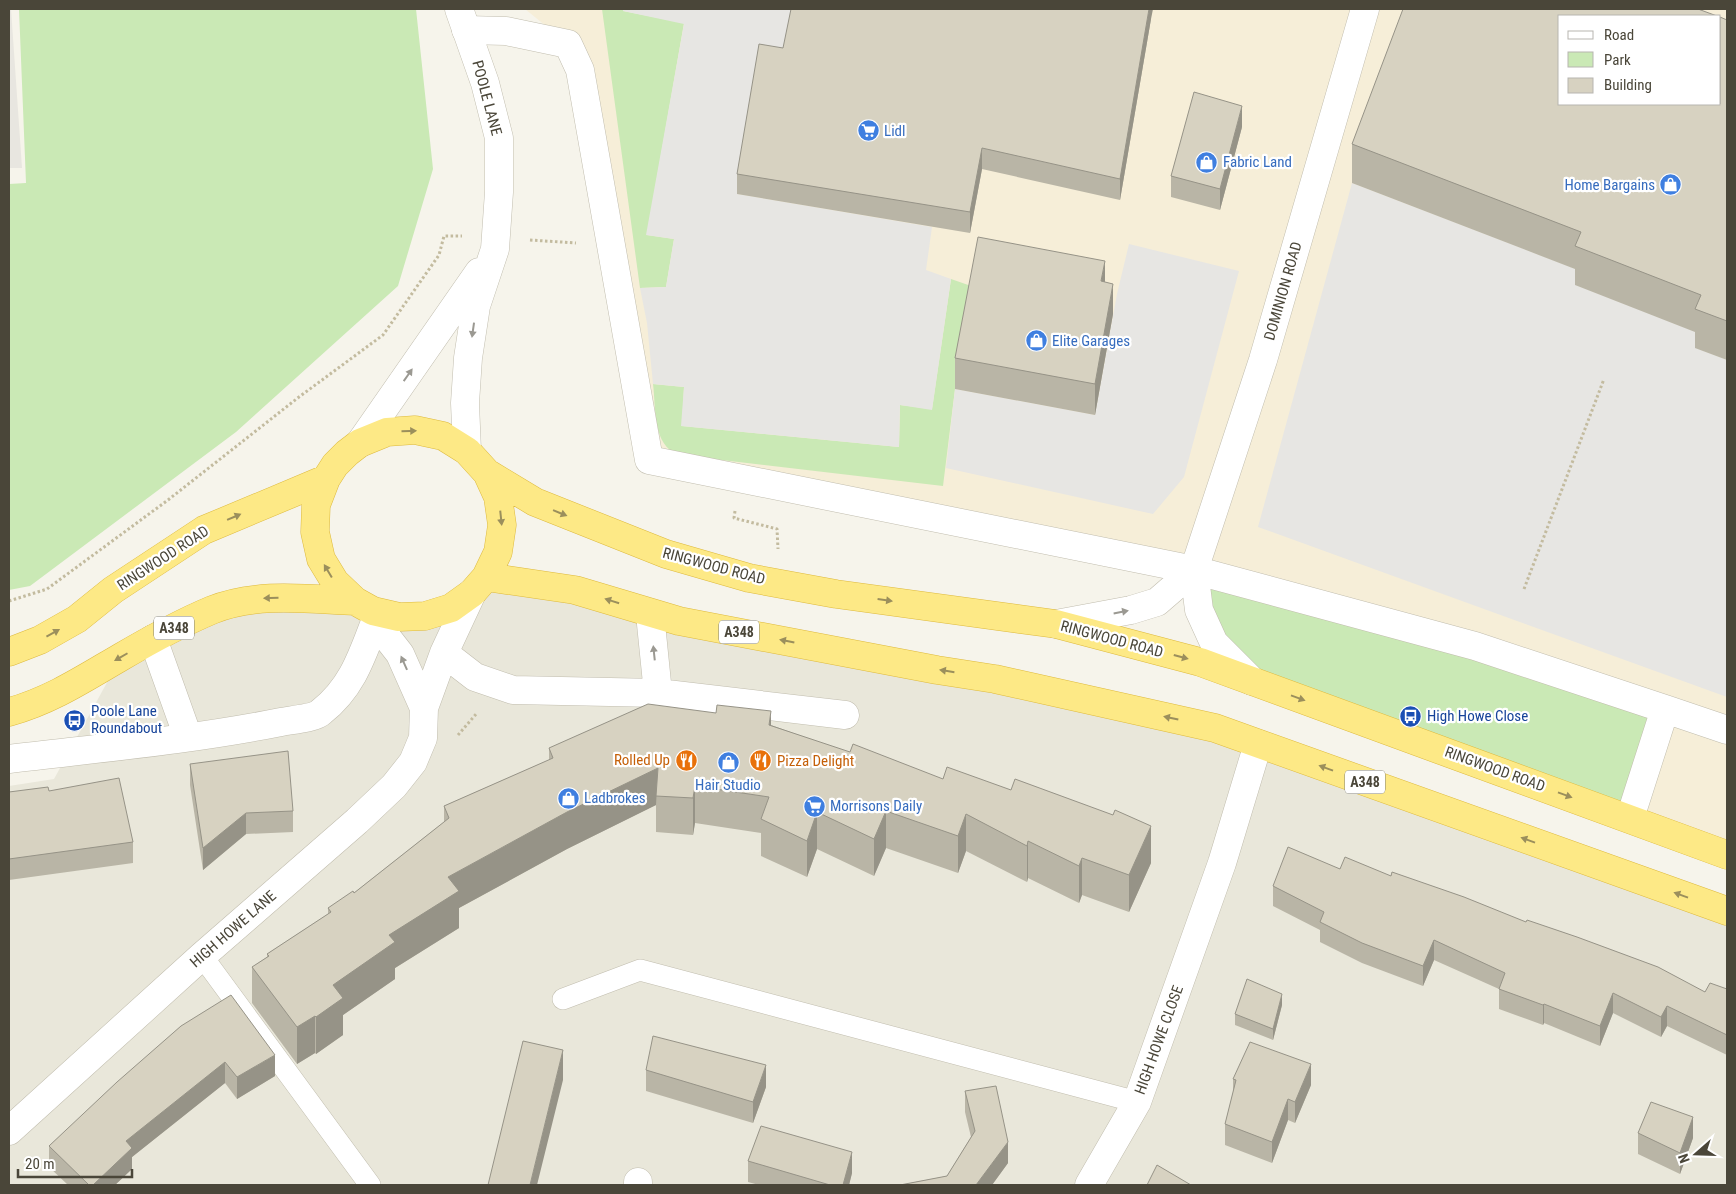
<svg xmlns="http://www.w3.org/2000/svg" width="1736" height="1194" viewBox="0 0 1736 1194" font-family="'Roboto Condensed',sans-serif">
  <rect width="100%" height="100%" fill="#f6f4eb"/>
  <path fill="#e9e7da" d="M537 585 1258 744 1727 919V1185H9V786L54 779 121 657 213 610 373 611Z"/>
  <path fill="#f6eed8" fill-rule="evenodd" d="M525 9H1727V855L1630 818 1475 646 649 460 568 44ZM1560 16H1720V104H1560Z"/>
  <path fill="#e8e6e0" d="M9 9H11L22 168H9Z"/>
  <path fill="#cae9b5" d="M19 9H416L433 169 398 286 236 432 30 586 9 590V184L26 183Z
    M602 9H623V11L684 23 647 235 674 239 666 287 640 288Z
    M951 279 974 287 955 389 943 486 679 455C652 446 656 407 653 384L684 387 682 426 899 447 900 405 932 409Z
    M1194 570 1665 709 1630 818 1252 681 1214 643Z"/>
  <path fill="#e7e6e3" d="M623 9H795L783 68 737 194 932 227 926 270 951 279 932 410 900 405 899 447 681 426 684 387 653 384 647 323 640 288 666 287 674 239 646 235 684 24 623 11Z
    M1352 183 1581 271 1576 285 1701 334 1696 348 1727 360V697L1258 527Z
    M1129 244 1239 271 1184 477 1153 514 946 468 955 389 1095 415 1117 294Z"/>
  <g fill="none" stroke-linecap="round" stroke-linejoin="round">
    <defs>
      <path id="service" d="M202 956 370 1185
        M563 999 640 970 1137 1102"/>
      <path id="minor" d="M466 30 506 31 568 44 580 70 649 460 1194 570 1475 646 1665 709 1630 818
        M373 611 375 622 400 654 424 708
        M650 614 658 693
        M1056 624 1131 610 1157 602 1194 570
        M153 639 188 737
        M444 653 475 677 513 690 658 693 845 715
        M1252 681 1214 643 1199 610 1194 570 1263 360 1365 9
        M1665 709 1727 730
        M9 759C100 748 191 740 281 722 291 720 315 718 321 712 352 688 362 656 375 622
        M9 1131 202 956 357 821 394 786 413 762 423 738 424 708 444 653 472 593
        M638 1182V1185
        M1089 1185 1137 1102 1222 863 1258 744"/>
      <path id="tertiary" d="M459 9 485 83 499 138V192L495 249 476 306 468 358 465 403 467 451
        M360 443 479 272"/>
      <path id="trunk" d="M487 473 498 497 502 525 498 552 486 577 472 593 451 608 425 616 399 617 373 611 355 601 335 582 321 559 315 532 316 505 326 479 335 465 347 453 360 443 387 432 415 430 443 436 467 451 487 473 535 502 666 554 749 578 836 594 1056 624 1200 662 1727 855
        M486 577 575 590 679 621 937 670 995 679 1215 728 1727 911
        M9 652 40 640 77 619 113 590 204 530 326 479
        M9 712C50 701 85 678 121 657 150 640 181 623 212 610 257 592 307 599 355 601"/>
    </defs>
    <use href="#service" stroke="#c1bdae" stroke-width="22"/>
    <use href="#minor" stroke="#c1bdae" stroke-width="29"/>
    <use href="#tertiary" stroke="#c1bdae" stroke-width="29"/>
    <use href="#trunk" stroke="#ddb93e" stroke-width="29"/>
    <path stroke="#c3bb9f" stroke-width="3" stroke-dasharray="2.5 2.5" stroke-linecap="butt" d="M530 240 576 243
      M735 511 734 518 777 529 778 549
      M1524 589 1604 379
      M9 601 47 589 168 500 299 397 383 335 439 255 444 236H462
      M458 735 477 713"/>
    <use href="#service" stroke="#fff" stroke-width="21"/>
    <use href="#minor" stroke="#fff" stroke-width="28"/>
    <use href="#tertiary" stroke="#fff" stroke-width="28"/>
    <use href="#trunk" stroke="#fde986" stroke-width="28"/>
  </g>
  <path fill="#b9b5a6" d="M1151 19 1120 200 982 169 970 233 737 194V174L783 48Z
    M1727 20V360L1695 348V332L1575 285V269L1352 183V144Z
    M1242 127 1220 210 1171 197V176Z
    M1105 282 1113 314 1095 415 955 389V358Z
    M771 725 1151 863 1129 912 1082 895 1079 903 1028 878 1027 882 966 851 958 873 886 848 874 876 817 849 807 877 761 856V833L695 823 693 835 656 832V805L567 849 459 908V928L395 968V979L343 1015V1035L316 1054 315 1053 297 1064 252 1003V967L267 957V954L328 914V908L354 893 444 822V806L549 760V748Z
    M190 764 293 811V832L246 834 203 870 190 785Z
    M49 791 133 842V863L9 880V792Z
    M1340 869 1391 876 1705 992 1727 989V1055L1667 1026 1661 1037 1613 1013 1600 1046 1544 1023 1543 1025 1499 1009V989L1434 960 1423 986 1362 963 1320 942V930L1273 906V886Z
    M1282 1005 1273 1040 1235 1025V1014Z
    M181 1026 275 1076 237 1099 225 1083 132 1157V1169L115 1185H68L49 1167V1146Z
    M646 1070 766 1087 753 1123 646 1091Z
    M1233 1079 1311 1085 1295 1123 1288 1120 1272 1163 1225 1145V1124L1233 1093Z
    M965 1091 1008 1163 992 1185H900L947 1176 971 1137 965 1112Z
    M1638 1133 1693 1138 1680 1174 1638 1154Z
    M748 1161 852 1173 849 1185H759L748 1182Z"/>
  <path fill="#969387" d="M1149 9H1153L1151 19 1120 200V179Z
    M1242 106V127L1220 210V189Z
    M982 148V169L970 233V212Z
    M1105 261V291L1101 281Z
    M1113 284V314L1095 415V384Z
    M771 711V747L769 725Z
    M658 768 656 805 567 849 459 908V928L395 968V979L343 1015V1035L316 1054V1017L333 985 389 935 448 877 567 812Z
    M695 786V823L693 835V798Z
    M886 811V848L874 876V839Z
    M817 812V849L807 877V841Z
    M246 813V834L203 870V848Z
    M966 814V851L958 873V836Z
    M1151 826V863L1129 912V875Z
    M1028 841V878L1027 882V846Z
    M1082 858V895L1079 903V866Z
    M1434 940V960L1423 986V966Z
    M1613 993V1013L1600 1046V1026Z
    M1282 994V1005L1273 1040V1029Z
    M1544 1004V1023L1543 1025V1005Z
    M1667 1006V1026L1661 1037V1017Z
    M315 1016V1053L297 1064V1027Z
    M563 1050V1080L537 1185H530Z
    M275 1055V1076L237 1099V1077Z
    M225 1062V1083L132 1157V1169L115 1185H93L126 1141Z
    M1311 1064V1085L1295 1123V1102Z
    M766 1065V1087L753 1123V1102Z
    M1288 1099V1120L1272 1163V1142Z
    M1693 1117V1138L1680 1174V1153Z
    M1008 1142V1163L992 1185H976Z
    M852 1152V1173L849 1185H843Z"/>
  <path fill="#d7d2c1" stroke="#969387" d="M791 9H1149L1120 179 982 148 970 212 737 174 759 44 783 48Z
    M1403 9H1698L1717 16H1560V104H1720V17L1727 20V321L1695 309 1701 295 1575 246 1581 232 1352 144Z
    M1194 92 1242 106 1220 189 1171 176Z
    M978 237 1105 261 1101 281 1113 284 1095 384 955 358Z
    M648 704 716 713 717 705 771 711 769 725 850 752 853 744 943 779 947 767 1011 790 1015 779 1113 815 1115 810 1151 826 1129 875 1082 858 1079 866 1028 841 1027 846 966 814 958 836 886 811 874 839 817 812 807 841 761 819 769 797 695 786 693 798 656 796 658 768 567 812 448 877 459 891 389 935 395 942 333 985 343 998 316 1017 315 1016 297 1027 252 967 269 956 267 954 331 912 328 908 353 891 354 893 449 818 444 806 553 758 549 748Z
    M288 751 293 811 246 813 203 848 190 764Z
    M119 778 133 842 9 859V792L48 787 49 791Z
    M1288 847 1340 869 1345 857 1391 876 1392 872 1464 897 1526 922 1527 920 1577 937 1658 967 1705 992 1710 983 1727 989V1035L1667 1006 1661 1017 1613 993 1600 1026 1544 1004 1543 1005 1499 989 1505 973 1434 940 1423 966 1362 943 1320 922 1324 912 1273 886Z
    M1247 979 1282 994 1273 1029 1235 1014Z
    M231 995 275 1055 237 1077 225 1062 126 1141 132 1148 93 1185H89L49 1146 117 1082 181 1026Z
    M653 1036 766 1065 753 1102 646 1070Z
    M523 1041 563 1050 530 1185H488Z
    M1250 1042 1311 1064 1295 1102 1288 1099 1272 1142 1225 1124 1236 1080 1233 1079Z
    M996 1086 1008 1142 976 1185H900L947 1176 975 1131 965 1091Z
    M1651 1102 1693 1117 1680 1153 1638 1133Z
    M761 1126 852 1152 843 1185H830L748 1161Z
    M1157 1165 1191 1185H1147Z"/>
  <defs><path id="oneway-solid" d="M-6-.8H1V-3.2L6.5 0L1 3.2V.8H-6Z" transform="scale(1.25)"/></defs>
  <g fill="#9b9992">
    <use href="#oneway-solid" transform="translate(473 330) rotate(98)"/>
    <use href="#oneway-solid" transform="translate(408 375) rotate(-55)"/>
    <use href="#oneway-solid" transform="translate(1121 612) rotate(-11)"/>
    <use href="#oneway-solid" transform="translate(654 653) rotate(-96)"/>
    <use href="#oneway-solid" transform="translate(404 663) rotate(-114)"/>
  </g>
  <g fill="#9b8f5c">
    <use href="#oneway-solid" transform="translate(409 431) rotate(-2)"/>
    <use href="#oneway-solid" transform="translate(560 513) rotate(22)"/>
    <use href="#oneway-solid" transform="translate(234 517) rotate(-23)"/>
    <use href="#oneway-solid" transform="translate(501 518) rotate(84)"/>
    <use href="#oneway-solid" transform="translate(328 571) rotate(-121)"/>
    <use href="#oneway-solid" transform="translate(271 598) rotate(178)"/>
    <use href="#oneway-solid" transform="translate(885 600) rotate(8)"/>
    <use href="#oneway-solid" transform="translate(612 601) rotate(-162)"/>
    <use href="#oneway-solid" transform="translate(53 633) rotate(-29)"/>
    <use href="#oneway-solid" transform="translate(787 641) rotate(-169)"/>
    <use href="#oneway-solid" transform="translate(121 657) rotate(150)"/>
    <use href="#oneway-solid" transform="translate(1181 657) rotate(15)"/>
    <use href="#oneway-solid" transform="translate(947 671) rotate(-171)"/>
    <use href="#oneway-solid" transform="translate(1298 698) rotate(20)"/>
    <use href="#oneway-solid" transform="translate(1171 718) rotate(-168)"/>
    <use href="#oneway-solid" transform="translate(1326 768) rotate(-160)"/>
    <use href="#oneway-solid" transform="translate(1565 795) rotate(20)"/>
    <use href="#oneway-solid" transform="translate(1528 840) rotate(-160)"/>
    <use href="#oneway-solid" transform="translate(1681 895) rotate(-160)"/>
  </g>
  <defs>
    <symbol id="supermarket-disc" viewBox="-11 -11 22 22"><circle r="9.5" fill="#3f7fe0" stroke="#fff"/><path d="M-6-5.5h2.5l.6 2H6L4.5 2H-2.5L-4.4-4H-6ZM-1.5 3.2a1.3 1.3 0 1 0 .1 0ZM3 3.2a1.3 1.3 0 1 0 .1 0Z" fill="#fff"/></symbol>
    <symbol id="shop-disc" viewBox="-11 -11 22 22"><circle r="9.5" fill="#3f7fe0" stroke="#fff"/><path d="M-5-2.5h2.3a2.7 3.5 0 0 1 5.4 0H5L5.5 6h-11ZM-1.5-2.5h3a1.5 2.3 0 0 0-3 0Z" fill="#fff"/></symbol>
    <symbol id="bus-disc" viewBox="-11 -11 22 22"><circle r="9.5" fill="#1a4fb4" stroke="#fff"/><path d="M-5-6H5V4H4V6H2V4H-2V6H-4V4H-5ZM-3.5-4V0h7V-4ZM-3.5 1.2v1.5H-2V1.2ZM2 1.2v1.5H3.5V1.2Z" fill="#fff"/></symbol>
    <symbol id="restaurant-disc" viewBox="-11 -11 22 22"><circle r="9.5" fill="#e8710a" stroke="#fff"/><path d="M-5-6h1v4h1v-4h1v4h1v-4h1v5L-1.5 .5V6h-2V.5L-5-1ZM5-6V6H3V1.5H1.5Q1.5-4 5-6Z" fill="#fff"/></symbol>
  </defs>
  <g fill-rule="evenodd">
    <use href="#supermarket-disc" x="856" y="118" width="25" height="25"/>
    <use href="#shop-disc" x="1194" y="150" width="25" height="25"/>
    <use href="#shop-disc" x="1658" y="172" width="25" height="25"/>
    <use href="#shop-disc" x="1024" y="328" width="25" height="25"/>
    <use href="#bus-disc" x="1398" y="704" width="25" height="25"/>
    <use href="#bus-disc" x="62" y="708" width="25" height="25"/>
    <use href="#restaurant-disc" x="674" y="748" width="25" height="25"/>
    <use href="#restaurant-disc" x="748" y="748" width="25" height="25"/>
    <use href="#shop-disc" x="716" y="750" width="25" height="25"/>
    <use href="#shop-disc" x="556" y="786" width="25" height="25"/>
    <use href="#supermarket-disc" x="802" y="794" width="25" height="25"/>
  </g>
  <g text-anchor="middle" stroke-width="4.5" stroke-linejoin="round" paint-order="stroke">
    <g fill="#fff" stroke="#807e74" stroke-width="1">
      <rect x="154" y="616.5" width="40" height="23" rx="4"/>
      <rect x="719" y="620.5" width="40" height="23" rx="4"/>
      <rect x="1345" y="770.5" width="40" height="23" rx="4"/>
    </g>
    <g font-size="14" font-weight="bold" fill="#4a4639">
      <text x="174" y="633">A348</text>
      <text x="739" y="637">A348</text>
      <text x="1365" y="787">A348</text>
    </g>
    <g font-size="15" fill="#4a4639" stroke="#fff">
      <text transform="translate(487 98) rotate(75)" y="5">POOLE LANE</text>
      <text transform="translate(1283 291) rotate(-74)" y="5">DOMINION ROAD</text>
      <text transform="translate(163 558) rotate(-33)" y="5">RINGWOOD ROAD</text>
      <text transform="translate(714 566) rotate(15)" y="5">RINGWOOD ROAD</text>
      <text transform="translate(1112 639) rotate(15)" y="5">RINGWOOD ROAD</text>
      <text transform="translate(1495 769) rotate(20)" y="5">RINGWOOD ROAD</text>
      <text transform="translate(233 929) rotate(-41)" y="5">HIGH HOWE LANE</text>
      <text transform="translate(1159 1040) rotate(-70)" y="5">HIGH HOWE CLOSE</text>
    </g>
    <g font-size="15" fill="#366cbe" stroke="#fff" text-anchor="start">
      <text x="884" y="136">Lidl</text>
      <text x="1223" y="167">Fabric Land</text>
      <text x="1655" y="190" text-anchor="end">Home Bargains</text>
      <text x="1052" y="346">Elite Garages</text>
      <text x="728" y="790" text-anchor="middle">Hair Studio</text>
      <text x="584" y="803">Ladbrokes</text>
      <text x="830" y="811">Morrisons Daily</text>
    </g>
    <g font-size="15" fill="#164399" stroke="#fff" text-anchor="start">
      <text x="91" y="716">Poole Lane<tspan x="91" dy="17">Roundabout</tspan></text>
      <text x="1427" y="721">High Howe Close</text>
    </g>
    <g font-size="15" fill="#c56008" stroke="#fff" text-anchor="end">
      <text x="670" y="765">Rolled Up</text>
      <text x="777" y="766" text-anchor="start">Pizza Delight</text>
    </g>
  </g>
  <rect width="1736" height="1194" fill="none" stroke="#4a4639" stroke-width="20"/>
  <rect x="1558" y="15" width="162" height="90" fill="#ffffff" stroke="#b7b5b0"/>
  <rect x="1568" y="31" width="25" height="8" fill="#ffffff" stroke="#b7b5b0"/>
  <text x="1604" y="40" font-size="15" fill="#4a4639">Road</text>
  <rect x="1568" y="52" width="25" height="15" fill="#cae9b5" stroke="#b7b5b0"/>
  <text x="1604" y="65" font-size="15" fill="#4a4639">Park</text>
  <rect x="1568" y="78" width="25" height="15" fill="#d7d2c1" stroke="#b7b5b0"/>
  <text x="1604" y="90" font-size="15" fill="#4a4639">Building</text>
  <g transform="translate(1696 1154) rotate(250)" stroke="#ffffff" stroke-width="4" paint-order="stroke">
  <path d="M0-4L9 19L0 12L-9 19Z" fill="#4a4639"/>
  <text y="-8" font-size="14" font-weight="bold" text-anchor="middle" fill="#4a4639">N</text>
  </g>
  <path d="M18 1169v8h114v-8" fill="none" stroke="#4a4639" stroke-width="2.5"/>
  <text x="25" y="1169" font-size="15" fill="#4a4639" stroke="#ffffff" stroke-width="4" paint-order="stroke">20 m</text>
</svg>
